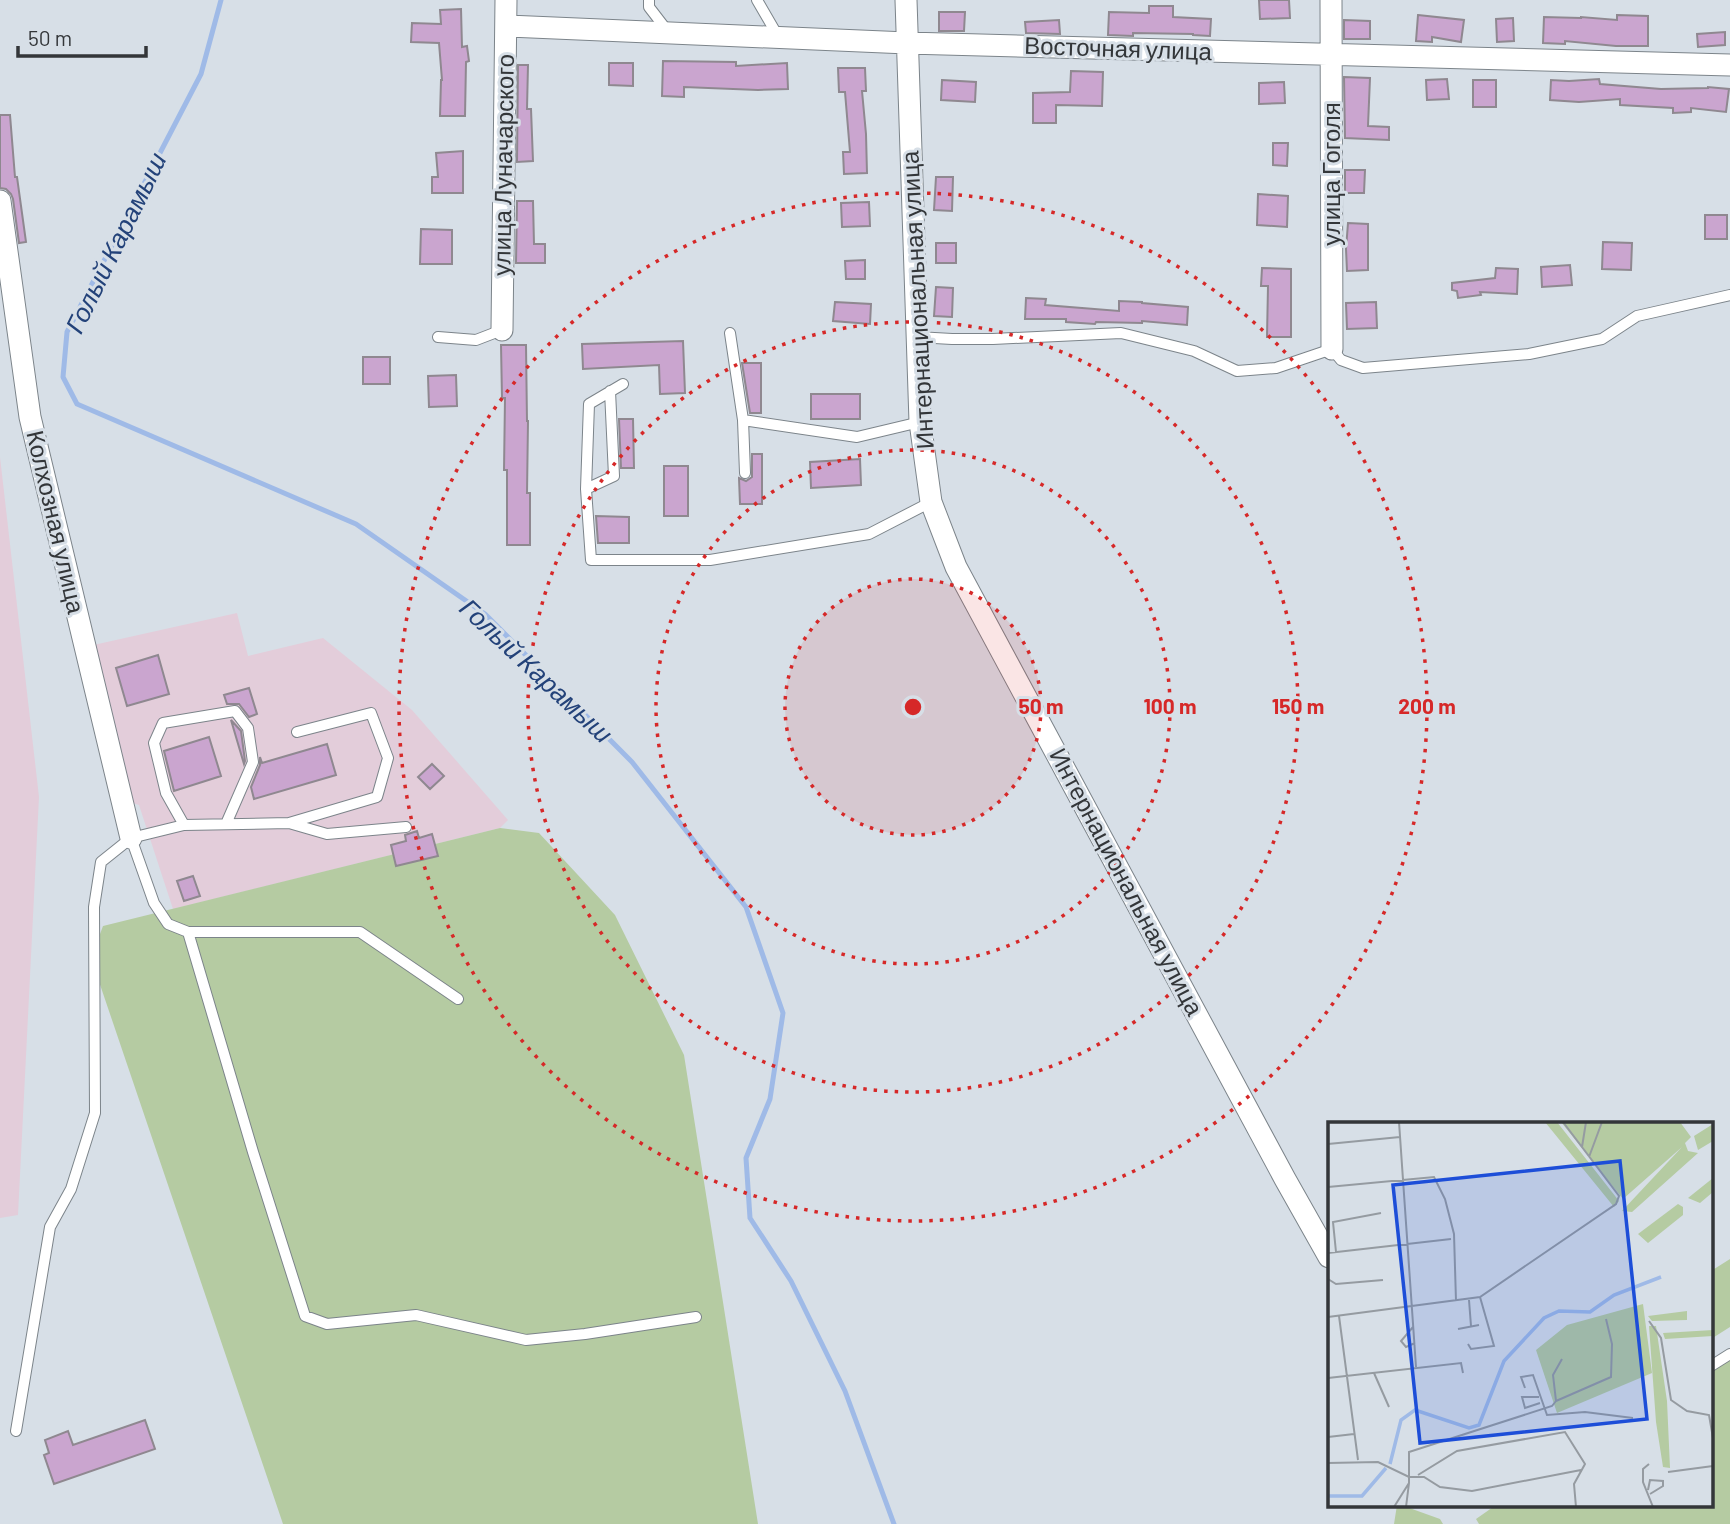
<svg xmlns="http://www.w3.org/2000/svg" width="1730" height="1524" viewBox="0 0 1730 1524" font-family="Barlow,sans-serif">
  <rect width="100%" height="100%" fill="#d7dfe7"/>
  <path fill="#e3cdda" d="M0 457 39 797 18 1215 0 1218Z
    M237 613 248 656 323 638 412 710 508 820 500 828 173 909 139 805 126 801 89 646Z"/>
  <path fill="#b5cba2" d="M500 828 539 833 615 915 684 1055 758 1524H283L91 958 103 926Z
    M1730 1259V1327L1711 1339V1271Z
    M1730 1350V1524H1479L1476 1519 1496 1505H1711V1362Z
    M1397 1505H1401L1440 1519 1443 1524H1394Z"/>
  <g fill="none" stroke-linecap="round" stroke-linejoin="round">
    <path stroke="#9fbae7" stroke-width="5" d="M221 0 201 74 67 332 63 377 77 404 356 524 485 614 632 762 746 907 783 1013 770 1099 746 1158 750 1218 791 1281 845 1391 894 1524"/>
  </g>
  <path fill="#caa5cf" stroke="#8f8890" stroke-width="2" d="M1259 0H1289L1290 18 1260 19Z
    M1149 6H1173V17L1211 19 1210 36 1193 35V34L1133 33V36L1108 35 1109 12 1149 13Z
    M461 9 462 47 467 46 469 61 466 62 465 116H440L441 80H442L439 43 411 42 412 23 441 24 440 10Z
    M939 12H965L964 31H939Z
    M1418 15 1464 20 1461 42 1432 37V42L1416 41Z
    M1617 15 1648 16V46H1616L1565 41V44L1543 43 1544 17 1581 18V17L1617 20Z
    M1513 18 1514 41 1497 42 1496 19Z
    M1059 20 1060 34 1026 33 1025 22Z
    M1344 20 1370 21V39H1344Z
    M1725 32V45L1698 47 1697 34Z
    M663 61 736 62V66L787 63 788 89 758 90 684 87V97L662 96Z
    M609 63H633V86L609 85Z
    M518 65H528L527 109H531L533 161 517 162Z
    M838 68H865L866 91H862L866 134 867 173 844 174 843 152H850L845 92H839Z
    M1071 71 1103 72 1102 106 1056 105V123H1033V93L1070 92Z
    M1344 77 1370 78 1368 126 1389 127V140L1345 138Z
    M1447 79 1449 99 1427 100 1426 80Z
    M1599 79 1600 84 1661 89 1708 88V87L1729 89 1726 112 1691 108V112L1673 113V108L1620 105V99L1579 102 1550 100 1551 80 1569 81Z
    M942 80 976 82 975 102 941 100Z
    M1473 80H1496V107H1473Z
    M1284 82 1285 103 1259 104V83Z
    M0 115H10L15 177H17L26 242 19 243 13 199 11 194 6 189 0 188Z
    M1273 143H1288L1287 166 1273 165Z
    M463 151V193H432V177H438L436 153Z
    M1345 170H1365L1364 193H1345Z
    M936 177H953L952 211 934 210Z
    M1258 194 1288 196 1287 227 1257 225Z
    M517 201H533L534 244H545V263H516Z
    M869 202 870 226 842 227 841 203Z
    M1705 215H1727V239H1705Z
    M1348 223 1368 224V270L1347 271 1346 249Z
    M421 229 452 230V264H420Z
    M1603 242 1632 243 1631 270 1602 269Z
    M936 243H956V263H936Z
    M865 260V279H846L845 261Z
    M1570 265 1572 285 1542 287 1541 267Z
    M1262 268 1291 269V337H1267L1268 286H1261Z
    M1496 268 1518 269 1517 294 1480 292 1481 295 1458 298 1457 291 1452 290V283L1495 278Z
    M936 287 953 288 952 317 934 316Z
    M1026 298 1046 299 1045 305 1119 311V301L1142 302V303L1188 307 1187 325 1142 321V323L1096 322 1095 324 1066 322V319H1025Z
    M835 302 871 304 870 324 833 321Z
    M1376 302 1377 328 1347 329 1346 303Z
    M683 341 685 393 660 394 659 365 583 369 582 344Z
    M501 345H526L527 421H528L527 493H530V545H507V470H504L505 398H502Z
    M363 357H390V384H363Z
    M742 363H761V413H750Z
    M456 375 457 406 429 407 428 376Z
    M811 394H860V419H811Z
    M619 419H633L634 468H621Z
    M752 454H762V504H740L739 478 746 481 752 477Z
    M860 459 861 485 811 488 810 462Z
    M664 466H688V516H664Z
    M596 516 629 517V543H598Z
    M158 655 169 694 127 706 116 668Z
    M249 688 257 714 249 717 239 704H227L224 695Z
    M231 720 241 731 245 761 244 764Z
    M209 737 221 776 174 791 164 751Z
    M327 744 336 775 254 799 251 787 260 765V757L262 763Z
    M432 764 444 776 430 789 418 777Z
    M417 831 419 838 432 834 438 856 396 866 391 845 406 841 405 835Z
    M193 876 200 896 184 901 177 881Z
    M145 1420 155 1449 54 1484 44 1455 49 1453 45 1440 68 1431 73 1445Z"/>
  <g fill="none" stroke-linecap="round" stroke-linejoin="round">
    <defs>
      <path id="service" d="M649 0V7L669 33
        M757 0 779 38
        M730 333 743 420 745 473
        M438 337 476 340 502 330
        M917 337 952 339H993L1121 333 1194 351 1237 371 1276 368 1332 349 1341 360 1363 368 1529 354 1602 339 1637 316 1730 295
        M623 384 589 404 586 489 591 560H710L869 534 931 502
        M743 420 857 437 920 422
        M586 489 614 476 610 391
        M289 823 327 834 406 827
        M184 825 166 793 154 743 163 723 235 711 248 728 253 762 226 824
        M131 838 154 903 168 924 188 932H360L458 999
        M188 932 253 1152 305 1316 327 1324 416 1315 526 1340 585 1334 696 1317
        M1711 1366 1730 1354
        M16 1431 50 1227 71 1189 95 1113 94 907 101 862 131 838 184 825 289 823 377 797 388 758 371 713 297 732"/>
      <path id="minor" d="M906 0 920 422 931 502 956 567 1285 1179 1329 1257
        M1331 0 1332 349
        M506 26 907 43 1730 65
        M0 201 30 417 131 838
        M502 330 506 0"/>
    </defs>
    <use href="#service" stroke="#7c848a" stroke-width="12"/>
    <use href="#minor" stroke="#7c848a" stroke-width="23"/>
    <use href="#service" stroke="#fff" stroke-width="10"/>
    <use href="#minor" stroke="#fff" stroke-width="21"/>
  </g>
  <circle cx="913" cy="707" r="128" fill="#d62828" fill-opacity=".12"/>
  <g fill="none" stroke="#d62828" stroke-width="3.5" stroke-dasharray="3.5 7">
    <circle cx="913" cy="707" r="128"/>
    <circle cx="913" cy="707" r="257"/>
    <circle cx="913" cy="707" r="385"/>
    <circle cx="913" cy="707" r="514"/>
  </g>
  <g text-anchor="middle" stroke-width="6" stroke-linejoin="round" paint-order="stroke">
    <g font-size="24" fill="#333639" stroke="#d7dfe7">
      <text transform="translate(1118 49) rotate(2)" y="8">Восточная улица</text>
      <text transform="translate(504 165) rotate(-89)" y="8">улица Луначарского</text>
      <text transform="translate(1332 174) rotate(-90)" y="8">улица Гоголя</text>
      <text transform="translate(918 300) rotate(-93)" y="8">Интернациональная улица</text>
      <text transform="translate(55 522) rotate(77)" y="8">Колхозная улица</text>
      <text transform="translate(1126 882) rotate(62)" y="8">Интернациональная улица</text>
    </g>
    <g font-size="26" font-style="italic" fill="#234279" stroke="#d7dfe7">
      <text transform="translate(116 243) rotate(-64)" y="9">Голый Карамыш</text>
      <text transform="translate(536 671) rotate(43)" y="9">Голый Карамыш</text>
    </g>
  </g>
  <g transform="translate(1328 1122)">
    <rect width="385" height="385" fill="#d7dfe7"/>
    <path d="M217 0H229L291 79 286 85ZM233 0H352L363 15 357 21 360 29 370 31 304 90 294 89 354 25 295 77ZM385 2V19L370 28 366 14ZM385 56V70L372 81 360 76ZM350 82 355 85V93L320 121 310 112ZM315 182 324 251 229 291 208 228 239 203ZM359 189V198L324 199 320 194ZM321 204H328L339 279 342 346 335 345 328 300ZM385 208V214L337 217 335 211Z" fill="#b5cba2"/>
    <path fill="none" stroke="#9fbae7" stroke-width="3.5" d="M62 342 73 298 87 288 141 306 151 303 176 239 216 196 231 189 262 190 286 173 333 155M0 374H34L58 346"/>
    <path fill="none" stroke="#959ba1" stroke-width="2" d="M71 0 88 245M0 22 72 15M254 25 258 0M261 35 274 0M0 65 106 55 117 77 126 112 128 179M8 130 5 100 53 91M0 131 123 117M0 157 8 162 55 158M141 178 143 204M11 194 30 338M0 195 152 175 288 82 291 74 235 0M321 199 333 216 343 278 359 289 381 293 385 316M85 205 73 219 78 225 87 221M130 207 151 203M140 222 143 227 166 224 152 175M46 251 61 285M0 256 133 241 135 251M197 266 193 255 205 253 219 293 257 290 305 296M211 275H194L197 286 212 281M228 279 283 255 284 222 278 197M0 315 26 312M0 341 50 340 81 355H96L112 365 144 369 253 348M321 342 315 347V360L325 385M340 350 385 344M90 353 129 329 237 310 257 342 246 362 248 385M320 368 322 358 335 359V364L322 372M66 385 81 361V330L224 284 228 279 225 253 234 237M78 385 81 361"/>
    <path fill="#1d4ed8" fill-opacity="0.15" stroke="#1d4ed8" stroke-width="3.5" d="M292 39 319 297 92 321 65 63Z"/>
    <rect width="385" height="385" fill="none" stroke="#333639" stroke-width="3.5"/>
  </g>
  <circle cx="913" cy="707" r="10" fill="#d62828" stroke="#d7dfe7" stroke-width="3.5"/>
  <g font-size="21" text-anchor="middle" font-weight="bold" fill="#d62828" stroke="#d7dfe7" stroke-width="6" stroke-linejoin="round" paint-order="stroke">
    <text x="1041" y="714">50 m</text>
    <text x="1170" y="714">100 m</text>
    <text x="1298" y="714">150 m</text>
    <text x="1427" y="714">200 m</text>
  </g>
  <path d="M18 46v10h128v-10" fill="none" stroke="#333639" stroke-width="3.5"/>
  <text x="28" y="46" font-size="21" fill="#333639" stroke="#d7dfe7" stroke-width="5" paint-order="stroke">50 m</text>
</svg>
